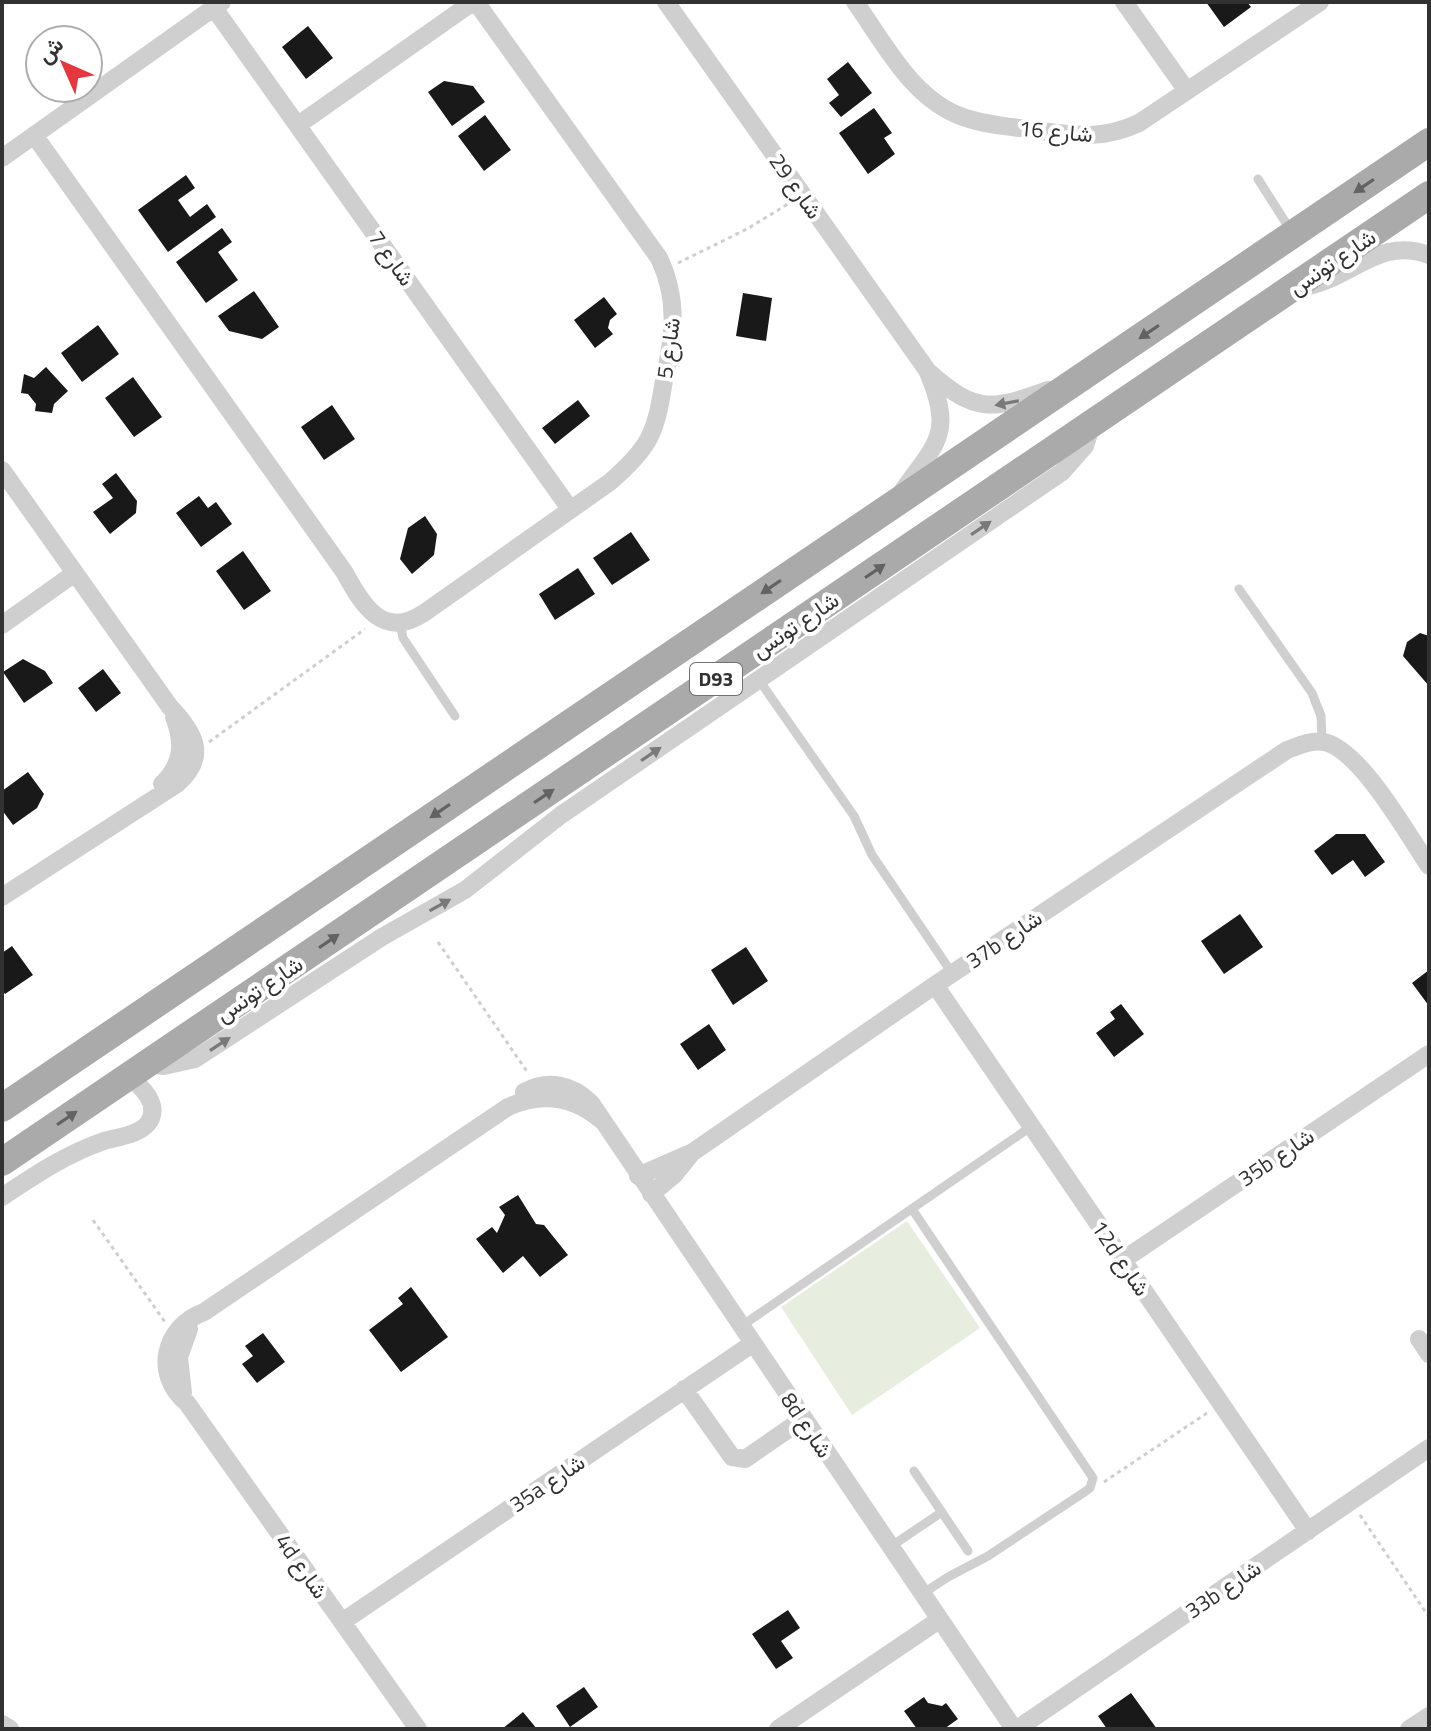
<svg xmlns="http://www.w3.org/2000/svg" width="1431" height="1731" font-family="'Titillium Web',Vazirmatn,sans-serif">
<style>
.green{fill:#e7eee0}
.building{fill:#191919}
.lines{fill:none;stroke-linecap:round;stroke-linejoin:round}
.path{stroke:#cfcfcf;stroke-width:3;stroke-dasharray:4 4;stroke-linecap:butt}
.lane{stroke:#cfcfcf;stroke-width:9}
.street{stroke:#cfcfcf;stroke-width:18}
.primary{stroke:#aaa;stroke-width:28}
.oneway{fill:#626262}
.oneway2{fill:#797979}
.labels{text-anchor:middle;stroke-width:8;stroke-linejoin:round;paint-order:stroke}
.shield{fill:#fff;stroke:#707070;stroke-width:2}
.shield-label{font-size:20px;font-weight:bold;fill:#323232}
.street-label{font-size:22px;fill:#323232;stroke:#fff}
</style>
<rect width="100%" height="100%" fill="#fff"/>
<!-- green -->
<path class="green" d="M 907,1221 L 980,1328 L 852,1415 L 781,1307 Z"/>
<!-- building -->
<path class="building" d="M 1206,2 L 1247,2 L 1251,7 L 1224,27 Z
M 308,26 L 333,58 L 306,79 L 282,47 Z
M 848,62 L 872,93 L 841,117 L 829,103 L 839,95 L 827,79 Z
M 444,81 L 473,86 L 485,102 L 452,126 L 428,92 Z
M 874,108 L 892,133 L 884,138 L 895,154 L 868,174 L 839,133 Z
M 485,115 L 511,150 L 484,171 L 458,136 Z
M 186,175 L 195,188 L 178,200 L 190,217 L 207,204 L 216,217 L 168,252 L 138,210 Z
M 222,228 L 232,242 L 218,252 L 238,280 L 206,303 L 176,262 Z
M 254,291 L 279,327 L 262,339 L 229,331 L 218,316 Z
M 743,293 L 772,298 L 766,341 L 736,336 Z
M 604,297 L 617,314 L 610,320 L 608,328 L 613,334 L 595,348 L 574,320 Z
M 98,325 L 119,354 L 82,382 L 61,353 Z
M 46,367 L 68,391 L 54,404 L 52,413 L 35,411 L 36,404 L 28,394 L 21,393 L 24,374 L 34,378 Z
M 133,377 L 162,417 L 134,437 L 105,398 Z
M 578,400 L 590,416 L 555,444 L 542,428 Z
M 332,405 L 355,439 L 324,460 L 301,427 Z
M 116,473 L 137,501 L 136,513 L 110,534 L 93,512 L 113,498 L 102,484 Z
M 199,496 L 208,508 L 216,502 L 232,524 L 201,547 L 176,513 Z
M 425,516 L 437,534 L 434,555 L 412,574 L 400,559 L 408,528 Z
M 631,532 L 650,560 L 612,585 L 593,558 Z
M 243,551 L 271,591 L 244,610 L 216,571 Z
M 578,568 L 595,594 L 555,620 L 539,594 Z
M 1420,633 L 1429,636 L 1429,686 L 1403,656 L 1407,642 Z
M 23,659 L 45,671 L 53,683 L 24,703 L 3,672 Z
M 103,669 L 121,693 L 96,712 L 78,688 Z
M 28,772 L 44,794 L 37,808 L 13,825 L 2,810 L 2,791 Z
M 1336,834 L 1365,834 L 1385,862 L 1365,877 L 1353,860 L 1332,875 L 1314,851 Z
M 1240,914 L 1263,947 L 1224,974 L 1201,941 Z
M 12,946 L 33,975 L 5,994 L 2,990 L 2,953 Z
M 746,947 L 768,981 L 733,1005 L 711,970 Z
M 1429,970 L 1429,1006 L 1412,983 Z
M 1121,1004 L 1144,1034 L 1114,1057 L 1096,1033 L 1115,1019 L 1110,1012 Z
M 709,1024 L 726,1050 L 698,1070 L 680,1044 Z
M 518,1195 L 536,1224 L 544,1225 L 568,1255 L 540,1277 L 523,1256 L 503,1273 L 476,1239 L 492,1227 L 497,1233 L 505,1215 L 499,1207 Z
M 411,1287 L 448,1337 L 401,1372 L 369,1330 L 403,1304 L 398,1298 Z
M 263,1333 L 285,1362 L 257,1383 L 242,1364 L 253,1356 L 245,1346 Z
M 788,1610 L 800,1628 L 781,1641 L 793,1658 L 776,1669 L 752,1634 Z
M 584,1687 L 598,1707 L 570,1727 L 556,1706 Z
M 1131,1693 L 1157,1729 L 1107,1729 L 1098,1716 Z
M 924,1697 L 928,1703 L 942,1706 L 946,1703 L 958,1719 L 944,1729 L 917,1729 L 904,1711 Z
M 523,1712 L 537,1729 L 502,1729 Z"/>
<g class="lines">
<!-- path -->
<path class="path" d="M 678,263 L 747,229 L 788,204
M 209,742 L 365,629
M 438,942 L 528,1073
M 93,1220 L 165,1322
M 1104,1482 L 1207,1413
M 1360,1515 L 1429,1617"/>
<!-- lane -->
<path class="lane" d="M 1258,179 L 1291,231
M 1239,589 L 1312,693 L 1321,716 L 1322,742
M 400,622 L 403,638 L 455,716
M 759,680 L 854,816 L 872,855 L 952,973
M 912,1209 L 1093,1478 L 1090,1488 L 1086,1491 L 988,1556 L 948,1577 L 922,1594
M 740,1327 L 1032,1126
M 914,1471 L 968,1551
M 890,1547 L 942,1512"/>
<!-- street -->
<path class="street" d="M 666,2 L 927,370 C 954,434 938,441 901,493
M 855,2 C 885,44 912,99 963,117 C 988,126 1016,127 1042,131 C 1078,136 1105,139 1139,123 L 1320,2
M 1124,2 L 1187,91
M 214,8 L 570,509
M 298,125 L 473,2
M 34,135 L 345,573 C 362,605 383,640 424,613 L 610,482 C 624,470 638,457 648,440 C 657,423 660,405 663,386 C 673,340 680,302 659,258 L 476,2
M 2,158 L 222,2
M 1304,287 C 1351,279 1379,236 1429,255
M 930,373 C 976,414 993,410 1048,390
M 2,470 L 170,707 C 194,732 209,756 177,784 L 2,897
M 2,625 L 75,573
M 162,784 C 183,764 184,743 174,717
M 935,985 L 1308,1531
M 147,1064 L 164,1066 L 195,1059 L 382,937 L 465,890 L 561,815 L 1062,472 L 1085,446 L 1092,424
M 524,1092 C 548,1079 572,1084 591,1103 L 1014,1729
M 638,1176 L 693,1152 L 935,985 L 1287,750 C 1298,746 1311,740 1324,742 C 1360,749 1408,835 1429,866
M 651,1194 L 674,1175 L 691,1154
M 2,1197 C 35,1175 66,1154 104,1141 C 118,1137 140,1135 149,1122 C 160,1104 142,1086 128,1077
M 1123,1260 L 1429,1054
M 1419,1339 L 1429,1354
M 684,1389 L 732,1457 L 745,1459 L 803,1419
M 183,1393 L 179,1357 L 189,1329
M 342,1622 L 752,1344
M 2,1724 L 10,1729
M 418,1729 L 187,1403 C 153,1375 163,1327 204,1312 L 508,1107 C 542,1092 573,1096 601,1120
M 778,1729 L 939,1620
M 1017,1729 L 1429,1448
M 1409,1729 L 1429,1716"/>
<!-- primary -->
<path class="primary" d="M 2,1108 L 1429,142
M 2,1162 L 1429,195"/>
</g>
<!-- one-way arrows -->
<defs><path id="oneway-solid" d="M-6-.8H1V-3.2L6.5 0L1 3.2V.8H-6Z" transform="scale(2)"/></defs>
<g class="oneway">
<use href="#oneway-solid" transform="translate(1364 186) rotate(146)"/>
<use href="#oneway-solid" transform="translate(1149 332) rotate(146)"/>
<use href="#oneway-solid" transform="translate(875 571) rotate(-34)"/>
<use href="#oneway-solid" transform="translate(771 587) rotate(146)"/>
<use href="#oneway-solid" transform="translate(544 796) rotate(-34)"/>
<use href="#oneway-solid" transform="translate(440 811) rotate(146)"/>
<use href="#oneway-solid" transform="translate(329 941) rotate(-34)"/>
<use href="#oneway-solid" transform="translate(67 1118) rotate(-34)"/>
</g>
<g class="oneway2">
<use href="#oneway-solid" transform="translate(1007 403) rotate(169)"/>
<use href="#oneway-solid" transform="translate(981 528) rotate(-34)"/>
<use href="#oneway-solid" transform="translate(651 754) rotate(-34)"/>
<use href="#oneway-solid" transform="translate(440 905) rotate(-29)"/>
<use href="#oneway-solid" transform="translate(220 1044) rotate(-33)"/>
</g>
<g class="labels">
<!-- shield labels -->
<rect class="shield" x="690" y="663" width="52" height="32" rx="6"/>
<g class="shield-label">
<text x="716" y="686">D93</text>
</g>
<!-- street labels -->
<g class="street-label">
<text transform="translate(1056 131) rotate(5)" y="8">شارع 16</text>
<text transform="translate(796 186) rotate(55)" y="8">شارع 29</text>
<text transform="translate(392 258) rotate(55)" y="8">شارع 7</text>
<text transform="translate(1332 262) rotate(-34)" y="8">شارع تونس</text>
<text transform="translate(668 348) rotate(-82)" y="8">شارع 5</text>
<text transform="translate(795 625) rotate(-34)" y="8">شارع تونس</text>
<text transform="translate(1004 939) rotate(-34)" y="8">37b شارع</text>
<text transform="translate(259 989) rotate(-34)" y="8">شارع تونس</text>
<text transform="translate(1276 1157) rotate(-34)" y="8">35b شارع</text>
<text transform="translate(1121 1258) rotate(56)" y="8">12d شارع</text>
<text transform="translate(807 1425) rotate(56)" y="8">8d شارع</text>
<text transform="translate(547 1483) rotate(-34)" y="8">35a شارع</text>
<text transform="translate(302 1566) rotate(55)" y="8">4d شارع</text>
<text transform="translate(1223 1589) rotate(-34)" y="8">33b شارع</text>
</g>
</g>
<!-- border -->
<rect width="1431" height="1731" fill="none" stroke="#323232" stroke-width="8"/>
<!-- north arrow -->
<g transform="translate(64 64) rotate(315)"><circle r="38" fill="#ffffff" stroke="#adadad" stroke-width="2"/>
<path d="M0-6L14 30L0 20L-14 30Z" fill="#e6363e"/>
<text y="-12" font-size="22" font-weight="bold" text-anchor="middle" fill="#323232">ش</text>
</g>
</svg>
